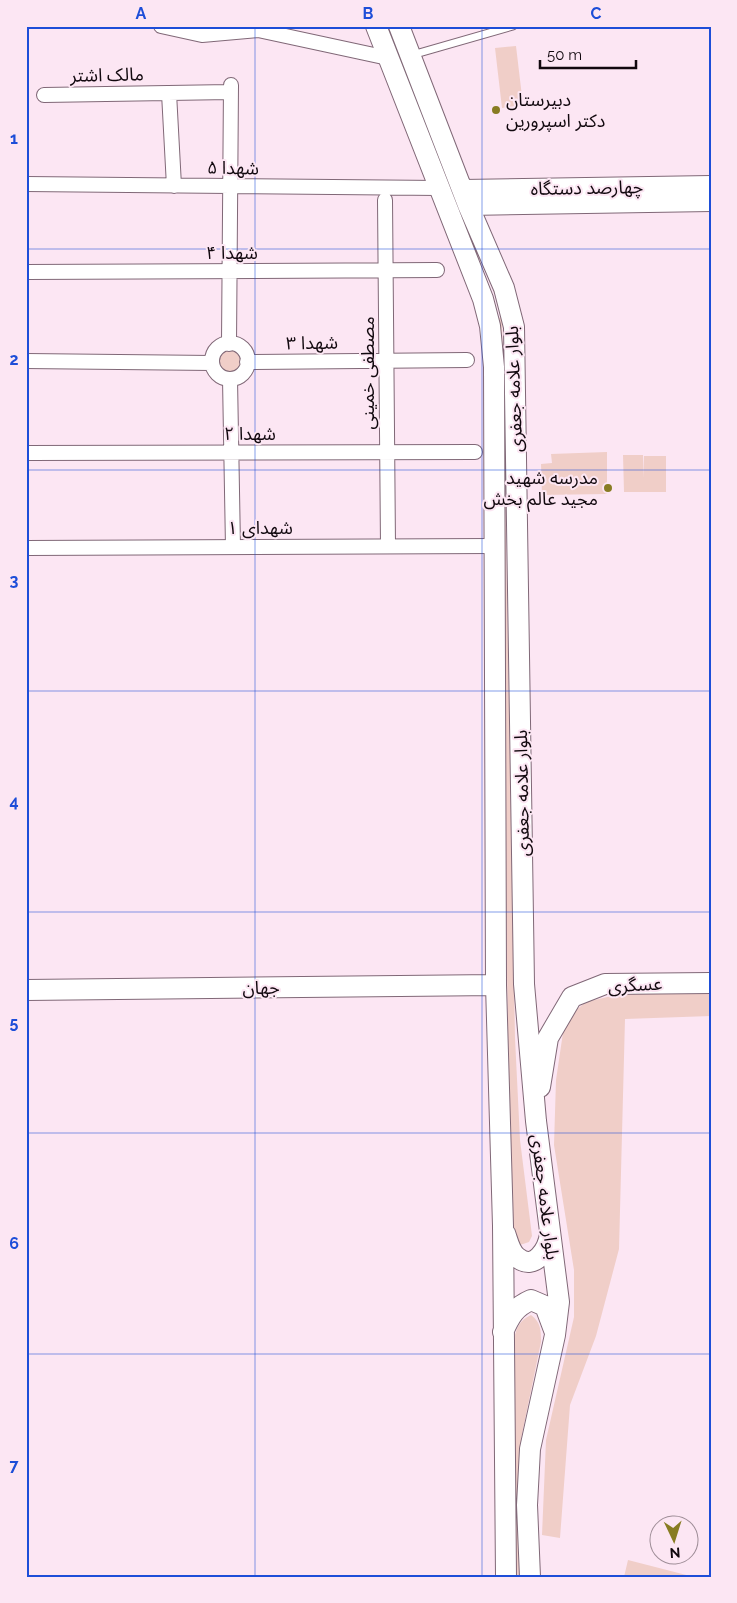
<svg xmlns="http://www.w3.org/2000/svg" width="737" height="1603" font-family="Raleway,'Noto Sans Arabic',sans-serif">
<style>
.green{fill:#f0cec8}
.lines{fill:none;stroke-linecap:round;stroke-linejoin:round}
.lane-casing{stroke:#806877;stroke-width:9}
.street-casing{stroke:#806877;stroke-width:16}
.secondary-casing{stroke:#806877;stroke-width:22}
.lane{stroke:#fff;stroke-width:7}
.street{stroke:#fff;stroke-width:14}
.secondary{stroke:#fff;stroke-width:20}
.grid{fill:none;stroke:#1d4ed8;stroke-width:1;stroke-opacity:0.55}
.poi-dot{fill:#887c22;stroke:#fce6f3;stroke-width:2}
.labels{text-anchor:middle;stroke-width:4;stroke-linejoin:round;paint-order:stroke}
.street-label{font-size:18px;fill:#11080e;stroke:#fce6f3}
.poi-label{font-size:18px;fill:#11080e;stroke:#fce6f3;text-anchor:start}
.neatline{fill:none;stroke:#1d4ed8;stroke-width:2}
.grid-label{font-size:16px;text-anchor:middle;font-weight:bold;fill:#1d4ed8}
</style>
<rect width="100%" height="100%" fill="#fce6f3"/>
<!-- green -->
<path class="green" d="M 516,46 L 523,105 L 502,108 L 495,48 Z
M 502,317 L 515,1038 L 520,1140 L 532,1236 L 529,1242 L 520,1245 L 516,1242 L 511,1213 L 496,319 Z
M213 362a16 16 0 1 1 32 0a16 16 0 1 1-32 0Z
M 607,452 L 607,494 L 542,495 L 541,464 L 552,463 L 551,454 Z
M 623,455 L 643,455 L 644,478 L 644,456 L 666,456 L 666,492 L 624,492 Z
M 711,993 L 711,1016 L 625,1019 L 619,1249 L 596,1336 L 570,1405 L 560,1538 L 542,1535 L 546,1440 L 574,1317 L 574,1270 L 554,1145 L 556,1080 L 565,1019 L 586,1002 L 620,994 Z
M 531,1315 C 541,1322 541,1331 541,1342 L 521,1439 L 520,1577 L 512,1577 L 512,1351 C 515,1336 515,1322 531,1315 Z
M 628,1560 L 694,1577 L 624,1577 Z"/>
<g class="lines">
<!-- lane casing -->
<g class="lane-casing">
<path id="lane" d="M 412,55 L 513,26"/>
</g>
<!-- street casing -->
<g class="street-casing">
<path id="street" d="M 161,26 L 202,35 L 258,30 L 388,58
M 169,93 L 174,186
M 44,95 L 230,92
M 26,184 L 439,188
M 385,200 L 388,546
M 26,272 L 437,270
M212 361a18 18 0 1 1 36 0a18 18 0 1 1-36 0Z
M 229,344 L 231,85
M 26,361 L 212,363
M 247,362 L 467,360
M 230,379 L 233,547
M 26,453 L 475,452
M 26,548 L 493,546"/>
</g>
<!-- secondary casing -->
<g class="secondary-casing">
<path id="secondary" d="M 376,26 L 483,299 L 490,326 L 494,367 L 496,985 L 503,1226 L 506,1577
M 399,26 L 468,205 L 504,288 L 514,327 L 524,984 L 536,1121 L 559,1302 L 555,1335 L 530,1449 L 527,1505 L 530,1577
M 463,190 L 711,186
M 468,205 L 711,201
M 26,990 L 496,985
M 540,1087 L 548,1038 L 572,997 L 605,984 L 711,983
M 505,1233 C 508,1241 510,1253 518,1258 C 535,1271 548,1249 550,1234
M 503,1332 C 510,1316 515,1307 531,1300 L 545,1306 L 554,1330"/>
</g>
<!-- lane -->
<use href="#lane" class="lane"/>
<!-- street -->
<use href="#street" class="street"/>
<!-- secondary -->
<use href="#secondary" class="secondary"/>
</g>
<!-- grid -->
<path class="grid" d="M 255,26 L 255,1577M 482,26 L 482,1577M 26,249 L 711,249M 26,470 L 711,470M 26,691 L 711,691M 26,912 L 711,912M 26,1133 L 711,1133M 26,1354 L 711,1354"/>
<!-- markers -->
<g class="poi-dot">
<circle cx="496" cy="110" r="5"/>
<circle cx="608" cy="488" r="5"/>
</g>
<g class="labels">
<!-- street labels -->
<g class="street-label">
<text transform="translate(107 75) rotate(-1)" y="6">مالک اشتر</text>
<text transform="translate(233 168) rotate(1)" y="6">شهدا ۵</text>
<text transform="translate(587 188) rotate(-1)" y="6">چهارصد دستگاه</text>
<text x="232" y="259">شهدا ۴</text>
<text transform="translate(312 343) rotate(-1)" y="6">شهدا ۳</text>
<text transform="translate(368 373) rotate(-90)" y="6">مصطفی خمینی</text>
<text transform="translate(514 389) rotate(-92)" y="6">بلوار علامه جعفری</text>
<text x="250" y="440">شهدا ۲</text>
<text x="260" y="534">شهدای ۱</text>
<text transform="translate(522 793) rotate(-91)" y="6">بلوار علامه جعفری</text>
<text transform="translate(635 985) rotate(-3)" y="6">عسگری</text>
<text transform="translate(261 988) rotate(-1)" y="6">جهان</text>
<text transform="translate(545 1197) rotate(83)" y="6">بلوار علامه جعفری</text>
</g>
<!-- poi labels -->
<g class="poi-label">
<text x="506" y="106">دبیرستان<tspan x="506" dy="21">دکتر اسپرورین</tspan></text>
<text x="598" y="484" text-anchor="end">مدرسه شهید<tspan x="598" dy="21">مجید عالم بخش</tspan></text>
</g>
</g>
<!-- border -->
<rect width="737" height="1603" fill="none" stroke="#fce6f3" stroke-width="55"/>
<!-- north arrow -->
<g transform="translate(674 1540) rotate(176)"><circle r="24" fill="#fce6f3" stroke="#9e8d97"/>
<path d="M0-4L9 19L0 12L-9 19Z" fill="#887c22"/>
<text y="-8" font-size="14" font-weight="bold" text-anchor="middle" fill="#11080e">N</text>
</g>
<!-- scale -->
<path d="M540 60v8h96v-8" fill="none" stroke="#11080e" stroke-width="2.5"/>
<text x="547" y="60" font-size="15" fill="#11080e" stroke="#fce6f3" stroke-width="4" paint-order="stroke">50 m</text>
<rect x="28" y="28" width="682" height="1548" class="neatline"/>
<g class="grid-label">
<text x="141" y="19">A</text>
<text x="368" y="19">B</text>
<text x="596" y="19">C</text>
<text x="14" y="144">1</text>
<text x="14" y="365">2</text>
<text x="14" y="586">3</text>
<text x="14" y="807">4</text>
<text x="14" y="1028">5</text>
<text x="14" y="1249">6</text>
<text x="14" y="1471">7</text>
</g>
</svg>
